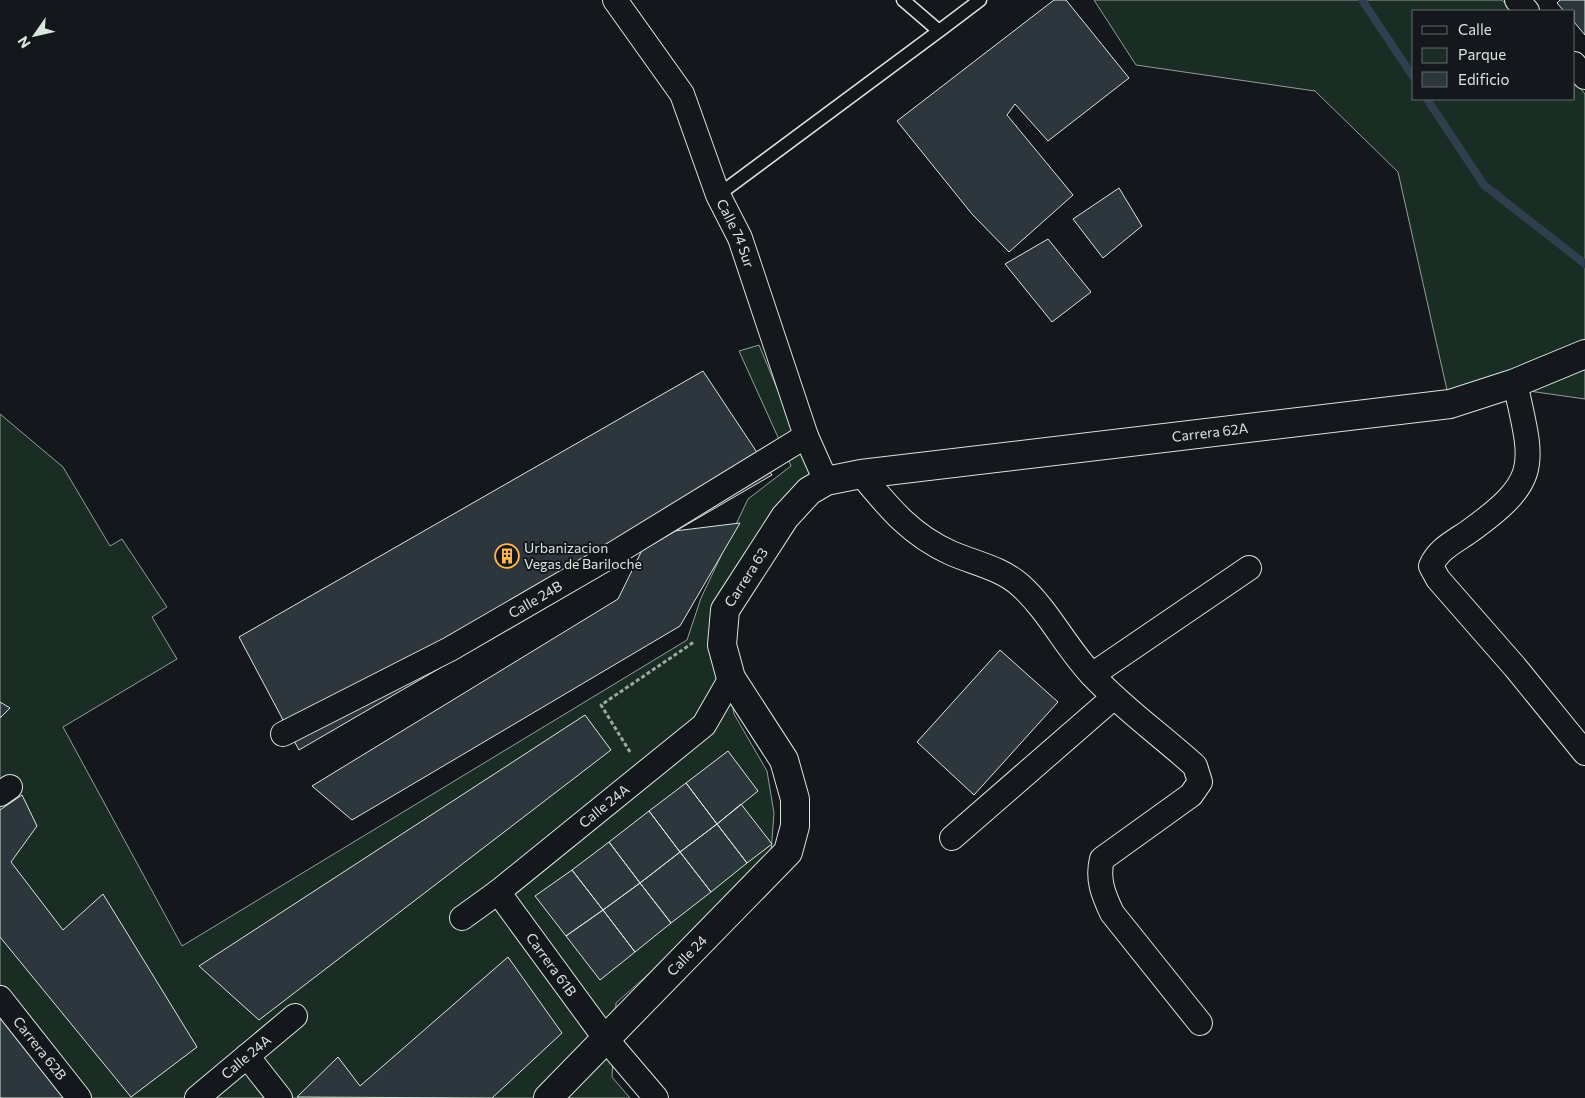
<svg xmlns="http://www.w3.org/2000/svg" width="1585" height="1098" font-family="Commissioner,sans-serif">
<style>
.green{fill:#1a2d24;stroke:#939e99}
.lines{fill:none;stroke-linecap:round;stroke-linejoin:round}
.stream{stroke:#2f3f4d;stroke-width:8}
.building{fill:#2c363c;stroke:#d8e6dc}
.lane-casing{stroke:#d8e6dc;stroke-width:15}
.street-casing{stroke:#d8e6dc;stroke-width:26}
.secondary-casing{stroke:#d8e6dc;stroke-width:30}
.path{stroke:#9da8a2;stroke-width:3;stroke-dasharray:4 2.5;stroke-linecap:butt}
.lane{stroke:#14181c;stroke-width:12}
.street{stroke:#14181c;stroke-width:24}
.secondary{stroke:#14181c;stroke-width:28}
.labels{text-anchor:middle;stroke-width:4;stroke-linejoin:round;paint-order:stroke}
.street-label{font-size:14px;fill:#d8e6dc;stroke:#14181c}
.poi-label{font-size:14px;fill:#d8e6dc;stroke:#14181c;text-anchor:start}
</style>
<rect width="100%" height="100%" fill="#14181c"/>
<!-- green -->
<path class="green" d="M 1094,0 L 1502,0 L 1512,11 L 1414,11 L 1414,99 L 1574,99 L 1574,81 L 1585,94 L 1585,399 L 1522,390 L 1449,399 L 1398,172 L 1315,91 L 1136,65 Z
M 759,345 L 815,480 L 717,615 L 734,714 L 767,771 L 774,813 L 770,866 L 616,1003 L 612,1077 L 630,1098 L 0,1098 L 0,414 L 63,467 L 110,546 L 122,539 L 167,607 L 152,617 L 177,659 L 63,727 L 182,946 L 687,640 L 701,598 L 748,499 L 791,466 L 739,351 Z"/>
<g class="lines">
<!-- stream -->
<path class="stream" d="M 1362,0 L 1414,78
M 1427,99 L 1484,185 L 1585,264"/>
</g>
<!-- building -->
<path class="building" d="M 1054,0 L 1066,0 L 1129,78 L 1048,141 L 1015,104 L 1007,115 L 1073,195 L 1009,252 L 972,214 L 897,121 Z
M 1560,0 L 1585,0 L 1585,35 L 1574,22 L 1574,11 L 1564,11 L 1557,3 Z
M 1119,188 L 1142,226 L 1103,258 L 1073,219 Z
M 1048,239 L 1091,292 L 1052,322 L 1005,264 Z
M 703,371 L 772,475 L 299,750 L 239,637 Z
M 740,523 L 680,626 L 352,820 L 312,786 L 618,599 L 650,534 Z
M 1000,650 L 1058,702 L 974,795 L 917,742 Z
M 0,702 L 10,708 L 0,718 Z
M 585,715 L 611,750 L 259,1020 L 199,966 Z
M 728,751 L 758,791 L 717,824 L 686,783 Z
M 686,783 L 717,824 L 680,852 L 649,811 Z
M 22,795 L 37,826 L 11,862 L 63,930 L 103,894 L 197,1047 L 131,1097 L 0,937 L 0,810 Z
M 741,804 L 772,844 L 747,863 L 717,824 Z
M 649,811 L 680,852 L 640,883 L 609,842 Z
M 717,824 L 747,863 L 711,892 L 680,852 Z
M 609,842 L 640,883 L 603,910 L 572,870 Z
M 680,852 L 711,892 L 671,923 L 640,883 Z
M 572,870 L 603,910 L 566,936 L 535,896 Z
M 640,883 L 671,923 L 635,952 L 603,910 Z
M 603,910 L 635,952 L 600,980 L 566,936 Z
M 508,957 L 562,1033 L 492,1098 L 297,1097 L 338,1057 L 360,1086 Z
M 0,1007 L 73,1098 L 0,1098 Z"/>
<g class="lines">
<!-- lane casing -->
<g class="lane-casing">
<path id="lane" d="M 903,0 L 939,31 L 980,0
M 718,195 L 939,31"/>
</g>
<!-- street casing -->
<g class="street-casing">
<g id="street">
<path id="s1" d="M 615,0 L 682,94 L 718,195 L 740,238 L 806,436 L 826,481"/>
<path d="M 1517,0 L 1527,11"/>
<path d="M 1574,64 L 1585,77"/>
<path d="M 1515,383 C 1534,467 1541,480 1467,533 C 1452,543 1438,550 1431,566 L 1438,579 L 1515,667 L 1585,753"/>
<path d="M 861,474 C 889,508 911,535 951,553 C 974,563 1001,568 1020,585 C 1049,611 1066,648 1093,676 C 1124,709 1162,736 1195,766 L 1200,782 L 1191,795 L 1102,859 C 1097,879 1103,894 1112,913 L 1200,1023"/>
<path d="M 1092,675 L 1249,568"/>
<path id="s2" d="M 283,734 L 450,649 L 607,558 L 806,436"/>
<path d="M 0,794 L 10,787"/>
<path d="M 952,838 L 1114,697"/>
<path id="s3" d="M 498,892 L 605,1038 L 656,1098"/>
<path id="s4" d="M 462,918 L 498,892 L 704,725 L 731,678"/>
<path id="s5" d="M 0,998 L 79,1098"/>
<path d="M 247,1056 L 280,1098"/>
<path id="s6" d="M 197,1098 L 295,1016"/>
</g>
</g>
<!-- secondary casing -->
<g class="secondary-casing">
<g id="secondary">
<path id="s7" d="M 548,1098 L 788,852 L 795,826 L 795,799 L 784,760 L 731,678 L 722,645 L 725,610 L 785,517 L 809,491 L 826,481 L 861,474 L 1450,404 L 1515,383 L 1585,354"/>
</g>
</g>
<!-- path -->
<path class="path" d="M 630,752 L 601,705 L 694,642"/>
<!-- lane -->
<use href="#lane" class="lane"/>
<!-- street -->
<use href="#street" class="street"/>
<!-- secondary -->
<use href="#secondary" class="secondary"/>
</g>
<!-- icons -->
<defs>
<g id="building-ring" transform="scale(1.25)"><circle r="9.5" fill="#14181c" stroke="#ffb74d" stroke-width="1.5"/><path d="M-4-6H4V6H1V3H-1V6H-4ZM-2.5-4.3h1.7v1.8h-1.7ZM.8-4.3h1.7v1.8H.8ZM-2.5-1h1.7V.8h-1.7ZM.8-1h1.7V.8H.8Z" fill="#ffb74d"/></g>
</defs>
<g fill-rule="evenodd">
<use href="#building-ring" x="507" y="556"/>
</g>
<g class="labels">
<!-- street labels -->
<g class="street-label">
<text dy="5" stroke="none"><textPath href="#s1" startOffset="265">Calle 74 Sur</textPath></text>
<text dy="5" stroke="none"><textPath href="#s7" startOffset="1158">Carrera 62A</textPath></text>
<text dy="5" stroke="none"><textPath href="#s7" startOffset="644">Carrera 63</textPath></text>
<text dy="5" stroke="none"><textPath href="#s2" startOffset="286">Calle 24B</textPath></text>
<text dy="5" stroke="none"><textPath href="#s4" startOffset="181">Calle 24A</textPath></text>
<text dy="5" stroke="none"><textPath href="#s7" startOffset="199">Calle 24</textPath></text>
<text dy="5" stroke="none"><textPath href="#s3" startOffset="90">Carrera 61B</textPath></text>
<text dy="5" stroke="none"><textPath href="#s5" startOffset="64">Carrera 62B</textPath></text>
<text dy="5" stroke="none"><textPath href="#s6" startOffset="64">Calle 24A</textPath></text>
</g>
<!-- poi labels -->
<g class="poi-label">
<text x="524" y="553">Urbanizacion<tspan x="524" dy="16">Vegas de Bariloche</tspan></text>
</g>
</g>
<!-- legend -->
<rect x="1412" y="10" width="162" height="90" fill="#14181c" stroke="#626a69"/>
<rect x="1422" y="26" width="25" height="8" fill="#14181c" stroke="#626a69"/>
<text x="1458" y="35" font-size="15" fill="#d8e6dc">Calle</text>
<rect x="1422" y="48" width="25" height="15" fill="#1a2d24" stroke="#626a69"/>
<text x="1458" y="60" font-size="15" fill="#d8e6dc">Parque</text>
<rect x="1422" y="72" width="25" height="15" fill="#2c363c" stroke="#626a69"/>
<text x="1458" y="85" font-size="15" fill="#d8e6dc">Edificio</text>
<!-- north arrow -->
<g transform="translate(35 35) rotate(236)" stroke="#14181c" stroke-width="4" paint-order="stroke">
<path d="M0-4L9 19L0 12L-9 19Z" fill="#d8e6dc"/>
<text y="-8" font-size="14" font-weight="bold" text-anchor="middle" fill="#d8e6dc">N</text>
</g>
</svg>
